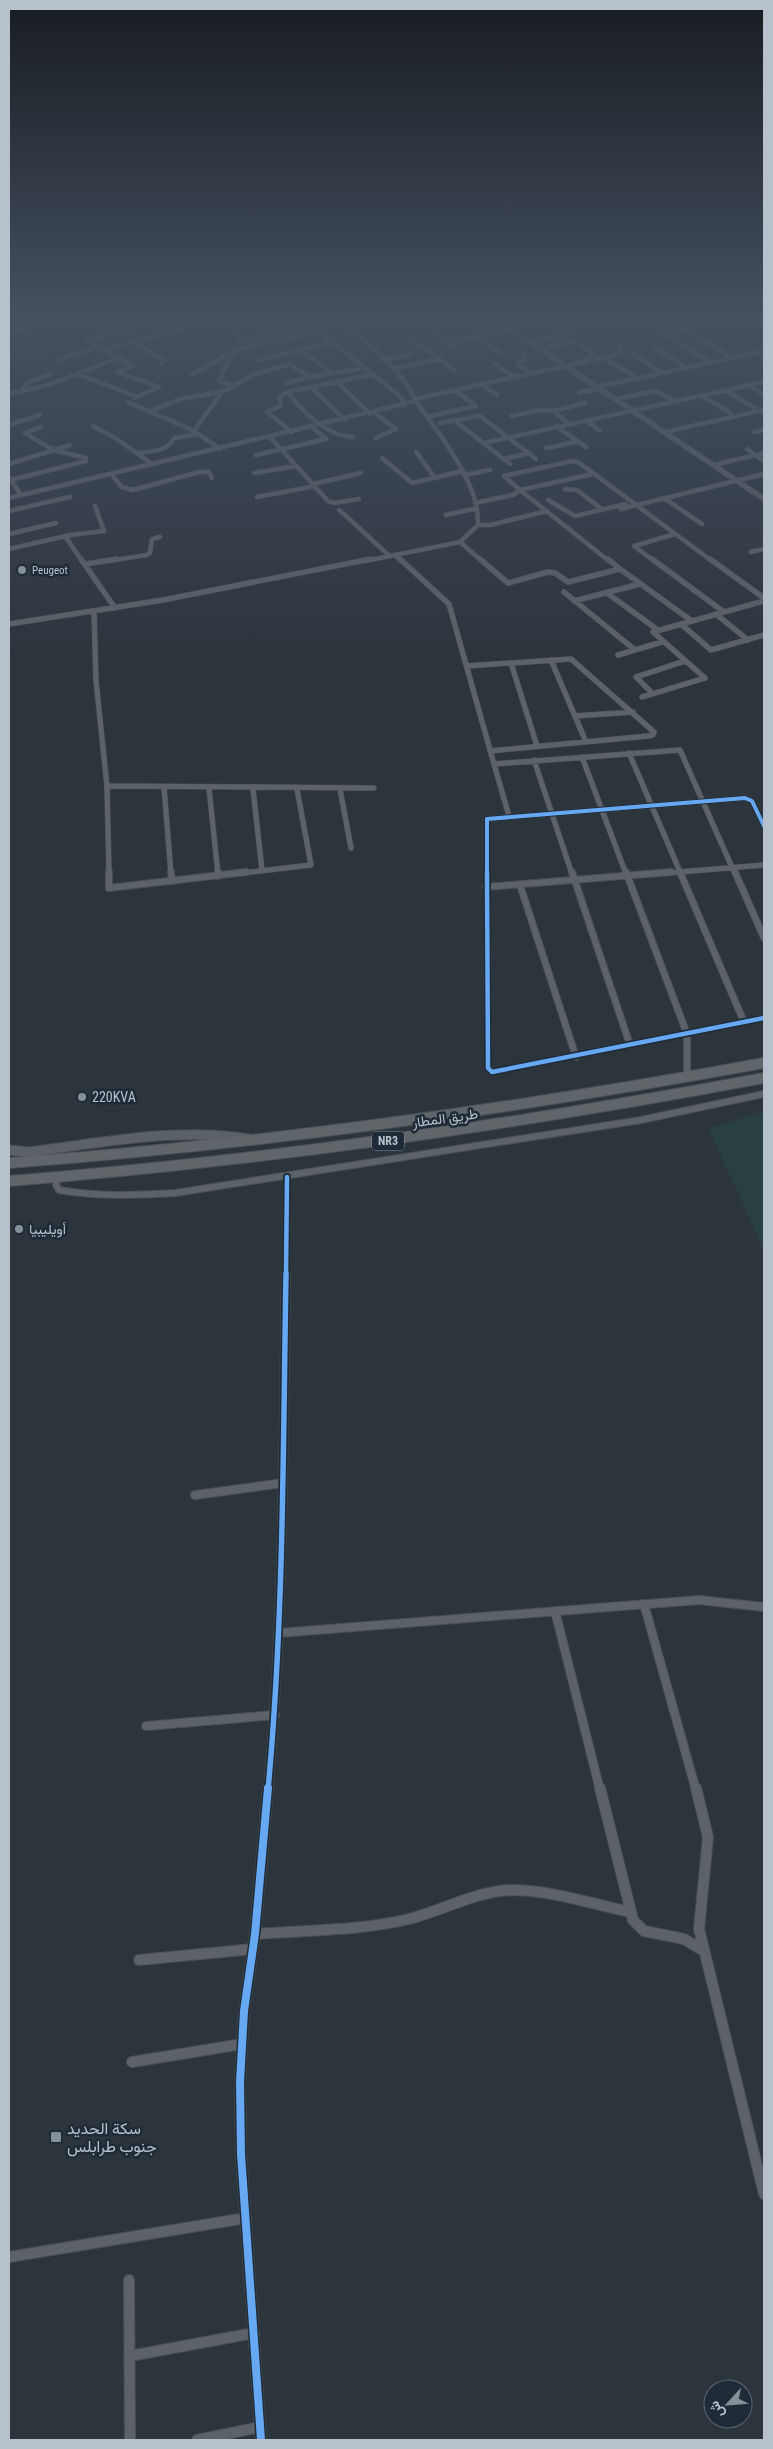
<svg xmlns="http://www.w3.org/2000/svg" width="773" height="2449" font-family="'Roboto Condensed',Vazirmatn,sans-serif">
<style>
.green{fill:#294041}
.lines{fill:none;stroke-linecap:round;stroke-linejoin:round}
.minor-far4-casing{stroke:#4a5056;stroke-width:5}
.minor-far3-casing{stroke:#4a5056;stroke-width:6}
.minor-far2-casing{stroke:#4a5056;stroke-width:8}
.minor-far1-casing{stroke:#4a5056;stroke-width:10}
.minor-casing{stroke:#4a5056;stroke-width:12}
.tertiary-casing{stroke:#4a5056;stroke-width:6}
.secondary-casing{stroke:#4a5056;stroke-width:11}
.trunk-casing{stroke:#495057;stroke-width:12}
.minor-far4{stroke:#5d6269;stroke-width:4}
.minor-far3{stroke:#5d6269;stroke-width:5}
.minor-far2{stroke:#5d6269;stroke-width:6}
.minor-far1{stroke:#5d6269;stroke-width:8}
.minor{stroke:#5d6269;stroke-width:10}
.tertiary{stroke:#5d6269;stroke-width:5}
.secondary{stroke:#5c6167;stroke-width:9}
.trunk{stroke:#60656a;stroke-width:10}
.cycleway-far3-casing{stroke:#1f2b37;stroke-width:6}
.cycleway-far2-casing{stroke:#1f2b37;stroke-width:8}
.cycleway-far1-casing{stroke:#1f2b37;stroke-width:9}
.cycleway-casing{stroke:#1f2b37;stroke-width:11}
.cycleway-far3{stroke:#66a8f1;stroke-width:4}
.cycleway-far2{stroke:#66a8f1;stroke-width:4.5}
.cycleway-far1{stroke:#66a8f1;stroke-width:5.5}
.cycleway{stroke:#66a8f1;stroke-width:8}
.poi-dot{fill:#869099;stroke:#1f2b37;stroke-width:2}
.labels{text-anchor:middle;stroke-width:5;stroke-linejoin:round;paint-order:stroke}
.far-poi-label{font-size:11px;fill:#b7c1cb;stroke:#1f2b37;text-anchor:start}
.shield{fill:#1f2b37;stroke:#89949f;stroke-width:1}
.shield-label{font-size:12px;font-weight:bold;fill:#b7c1cb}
.poi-label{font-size:14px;fill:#b7c1cb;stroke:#1f2b37;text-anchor:start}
.street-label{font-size:14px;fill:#b7c1cb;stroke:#1f2b37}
.near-poi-label{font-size:16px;fill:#b7c1cb;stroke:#1f2b37;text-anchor:start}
</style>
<rect width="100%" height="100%" fill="#2c343c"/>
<!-- green -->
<path class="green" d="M 764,1112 L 764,1250 L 708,1128 Z"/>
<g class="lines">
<!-- minor-far4 casing -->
<g class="minor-far4-casing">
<path id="minor-far4" d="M 180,316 L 194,326
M 240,316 L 259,330
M 275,316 L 233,327 L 241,341 L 314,326
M 301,316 L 402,398 L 404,405
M 573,316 L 593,328
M 755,316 L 764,321
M 9,319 L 21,316
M 370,321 L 389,320 L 402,324 L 452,316
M 673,322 L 732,358
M 625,323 L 660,316
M 473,325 L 487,334
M 650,325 L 710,362
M 9,331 L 25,329 L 49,320 L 42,316
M 440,331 L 433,333 L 456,348
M 664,334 L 685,329
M 476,336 L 500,353
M 135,342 L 165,361 L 161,364
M 334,342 L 301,350 L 331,373 L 365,368
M 530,342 L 570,333 L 543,316
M 442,343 L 511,329
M 98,346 L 87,340 L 180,316
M 539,348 L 576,342 L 593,353 L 585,360 L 585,363
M 656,348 L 687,368
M 631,352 L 662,373
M 524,355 L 525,359 L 517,364 L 532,374
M 604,358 L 637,378
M 440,359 L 454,370
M 57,360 L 100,347
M 258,360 L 301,350
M 383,360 L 412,354
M 495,364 L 515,378
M 393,369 L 440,359 L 412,340
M 117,372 L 132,366 L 105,350 L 227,316
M 117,372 L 159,387
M 78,374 L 138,397
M 192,375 L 231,352
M 337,382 L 287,392 C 304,412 326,436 353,437
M 286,383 L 309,377
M 482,385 L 497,395
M 748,385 L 764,395
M 233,386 L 219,381 L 231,354 L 236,350 L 320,331
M 311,387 L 345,420
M 597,387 L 764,351
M 23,390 L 25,384 L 50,374
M 725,390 L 756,409
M 287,392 L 280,397 L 280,406 L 267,412 L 292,432
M 579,393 L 600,388
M 9,394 L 48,385 L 119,358
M 702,396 L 732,414
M 134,398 L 159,387
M 415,399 L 610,356 L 621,352 L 620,345
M 616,399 L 655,391 L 676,401
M 128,402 L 194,431 L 220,449
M 553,411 L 569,424
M 149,412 L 180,399 L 222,392
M 375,413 L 396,429 L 376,438
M 370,414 L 337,382 L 373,374
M 512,416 L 540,410 L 553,411 L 585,403
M 427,417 L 476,406 L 457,392
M 454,420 L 510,464
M 586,420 L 600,431
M 440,423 L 480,416 L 536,459
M 9,425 L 40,415
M 93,426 L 117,439 L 152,464
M 556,426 L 586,447
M 194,431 L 222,392 L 255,374 L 290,364 L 309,377 L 331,373
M 665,432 L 764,410
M 753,432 L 764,430
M 270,437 L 328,501 L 334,503 L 359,499
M 484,443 L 764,382
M 546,448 L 576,442
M 747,449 L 764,461
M 416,452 L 435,478
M 137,453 C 150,451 168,452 174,438 L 198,434
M 256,455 L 326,439 L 312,427
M 382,458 L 412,483 L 463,471
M 504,459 L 530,453
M 9,464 L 70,445
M 714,465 L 764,453
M 254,473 L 296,466
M 111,474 L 122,487 L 133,490 L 199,472 L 209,472 L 212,478
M 593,474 L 520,490 L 609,561
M 464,475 L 490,470
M 9,477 L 21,495
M 11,480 L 86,461 L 86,458 L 53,450 L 25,433 L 41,427
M 313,484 L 361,473
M 565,489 L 577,490 L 603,510
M 257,497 L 315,486
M 9,498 L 416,401 C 399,365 364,340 333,316
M 664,498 L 702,524
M 548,500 L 575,516 L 626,504
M 475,503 L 513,495 L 520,490 L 504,476 L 572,461 L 578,462 L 712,561
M 621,509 L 764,474
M 339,510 C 357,525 372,541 390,556
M 9,511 L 70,497
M 446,515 L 477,508
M 478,525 L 490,525 L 547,511
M 9,534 L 56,523
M 65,536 L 82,561
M 460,542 L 482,561
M 9,549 L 70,535 L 104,531 L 95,506
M 751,552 L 764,549
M 395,555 L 401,561
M 109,561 L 147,555 L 150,553 L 152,539 L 160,537
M 365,561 L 460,542 L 478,525 C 480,482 439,435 416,401
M 654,561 L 634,546 L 675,534"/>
</g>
<!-- minor-far3 casing -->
<g class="minor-far3-casing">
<path id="minor-far3" d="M 81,559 L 115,608
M 400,559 L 449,604 L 494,764
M 480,559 L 508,583 L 548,572 L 555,573 L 568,582 L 620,569 L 692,621
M 608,559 L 620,569
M 652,559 L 724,612
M 710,559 L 764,598
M 86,564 L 117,559
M 564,592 L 635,650
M 607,593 L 658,630
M 574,601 L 640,584
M 94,611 L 96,681 L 107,786 L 109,874
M 717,615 L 748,640
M 9,624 L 163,600 L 371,559
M 681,624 L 711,650 L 764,635
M 618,655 L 662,642
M 551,660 L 586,742
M 511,663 L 537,746
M 467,666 L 571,659 L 654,732 L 653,735 L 648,736 L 490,751
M 705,678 L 653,632 L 764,601
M 653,694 L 636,677 L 685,661
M 642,697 L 705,678
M 575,716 L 633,712
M 629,753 L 681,874
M 582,757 L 626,874
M 534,760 L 572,874
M 107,786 L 374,788
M 164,787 L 171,874
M 209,788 L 218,874
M 253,789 L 262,870
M 340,789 L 351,848
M 509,816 L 494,764 L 680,750 L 735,874
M 235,874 L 311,865 L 297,789
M 487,874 L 487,819 L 745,798 L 752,801 L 764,826
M 655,874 L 764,865"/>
</g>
<!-- minor-far2 casing -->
<g class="minor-far2-casing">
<path id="minor-far2" d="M 109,872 L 109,888 L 246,872
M 171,872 L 172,881
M 218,872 L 218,876
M 487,872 L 488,1068 L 492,1072 L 764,1018
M 572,872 L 630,1045
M 626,872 L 687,1034 L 687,1077
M 680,872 L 744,1022
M 735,872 L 764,938
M 520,885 L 576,1057
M 486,887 L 671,872
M 58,1177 L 56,1185 L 59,1190 C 97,1197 137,1195 175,1193 L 641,1120 L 764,1094
M 286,1275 L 287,1177"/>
</g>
<!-- minor-far1 casing -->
<g class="minor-far1-casing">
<path id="minor-far1" d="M 195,1495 L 283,1483
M 644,1604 L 696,1790
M 555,1611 L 600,1790
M 278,1633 L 699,1600 L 764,1607
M 146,1726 L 275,1715
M 268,1790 C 284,1618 283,1446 286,1274"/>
</g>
<!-- minor casing -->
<g class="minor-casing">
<path id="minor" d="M 600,1788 L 633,1920 L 644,1931 L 684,1939 L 704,1951
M 696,1788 L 708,1837 L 699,1929 L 764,2194
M 255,1934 C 306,1930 359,1931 409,1919 C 445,1910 477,1890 515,1890 C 554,1891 592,1904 630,1912
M 139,1960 L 253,1949
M 132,2062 L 242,2044
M 9,2257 L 246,2218
M 129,2280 L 130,2440
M 130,2356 L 254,2333
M 197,2440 L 260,2427
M 261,2440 L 241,2154 L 240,2082 L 244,2011 L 255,1934 L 268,1788"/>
</g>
<!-- tertiary casing -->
<g class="tertiary-casing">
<path id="tertiary" d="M 491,316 L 764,499"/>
</g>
<!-- secondary casing -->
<g class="secondary-casing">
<path id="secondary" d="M 9,1150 L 28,1152 C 103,1143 180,1126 255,1140"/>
</g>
<!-- trunk casing -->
<g class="trunk-casing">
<path id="trunk" d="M 9,1163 C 263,1144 514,1109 764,1063
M 9,1181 C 263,1161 514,1125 764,1078"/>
</g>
<!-- minor-far4 -->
<use href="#minor-far4" class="minor-far4"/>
<!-- minor-far3 -->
<use href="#minor-far3" class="minor-far3"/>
<!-- minor-far2 -->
<use href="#minor-far2" class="minor-far2"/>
<!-- minor-far1 -->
<use href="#minor-far1" class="minor-far1"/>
<!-- minor -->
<use href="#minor" class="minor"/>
<!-- tertiary -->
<use href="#tertiary" class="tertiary"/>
<!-- secondary -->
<use href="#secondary" class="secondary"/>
<!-- trunk -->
<use href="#trunk" class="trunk"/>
<!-- cycleway-far3 casing -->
<g class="cycleway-far3-casing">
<path id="cycleway-far3" d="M 487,874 L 487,819 L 745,798 L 752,801 L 764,826"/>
</g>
<!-- cycleway-far2 casing -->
<g class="cycleway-far2-casing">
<path id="cycleway-far2" d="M 487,872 L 488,1068 L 492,1072 L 764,1018
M 286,1275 L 287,1177"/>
</g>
<!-- cycleway-far1 casing -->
<g class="cycleway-far1-casing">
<path id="cycleway-far1" d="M 268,1790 C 284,1618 283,1446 286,1274"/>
</g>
<!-- cycleway casing -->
<g class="cycleway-casing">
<path id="cycleway" d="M 261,2440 L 241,2154 L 240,2082 L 244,2011 L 255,1934 L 268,1788"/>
</g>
<!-- cycleway-far3 -->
<use href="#cycleway-far3" class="cycleway-far3"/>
<!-- cycleway-far2 -->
<use href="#cycleway-far2" class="cycleway-far2"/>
<!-- cycleway-far1 -->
<use href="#cycleway-far1" class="cycleway-far1"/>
<!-- cycleway -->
<use href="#cycleway" class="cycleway"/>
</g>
<!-- sky -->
<linearGradient id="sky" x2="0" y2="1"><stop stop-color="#181d21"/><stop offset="0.48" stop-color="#455061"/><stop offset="1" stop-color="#455061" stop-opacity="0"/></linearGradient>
<rect width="773" height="659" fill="url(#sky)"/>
<!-- markers -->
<g class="poi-dot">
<circle cx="22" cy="570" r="5"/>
<circle cx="82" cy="1097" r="5"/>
<circle cx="19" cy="1229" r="5"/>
<rect x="50" y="2131" width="12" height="12" rx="2.5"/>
</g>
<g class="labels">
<!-- far-poi labels -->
<g class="far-poi-label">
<text x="32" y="574">Peugeot</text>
</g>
<!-- shield labels -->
<rect class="shield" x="372" y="1131.5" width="32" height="19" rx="4"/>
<g class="shield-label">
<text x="388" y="1145">NR3</text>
</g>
<!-- poi labels -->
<g class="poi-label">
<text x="92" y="1102">220KVA</text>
<text x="29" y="1234">أويليبيا</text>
</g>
<!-- street labels -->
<g class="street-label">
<text transform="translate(445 1118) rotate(-8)" y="5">طريق المطار</text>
</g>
<!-- near-poi labels -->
<g class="near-poi-label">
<text x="67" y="2134">سكة الحديد<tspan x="67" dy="18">جنوب طرابلس</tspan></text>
</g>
</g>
<!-- border -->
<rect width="773" height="2449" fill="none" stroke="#b7c1cb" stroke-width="20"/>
<!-- north arrow -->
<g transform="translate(728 2404) rotate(244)"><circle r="24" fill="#1f2b37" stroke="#5c6772"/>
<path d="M0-4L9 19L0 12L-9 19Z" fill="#869099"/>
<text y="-8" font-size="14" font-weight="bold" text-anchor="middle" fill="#b7c1cb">ش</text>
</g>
</svg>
